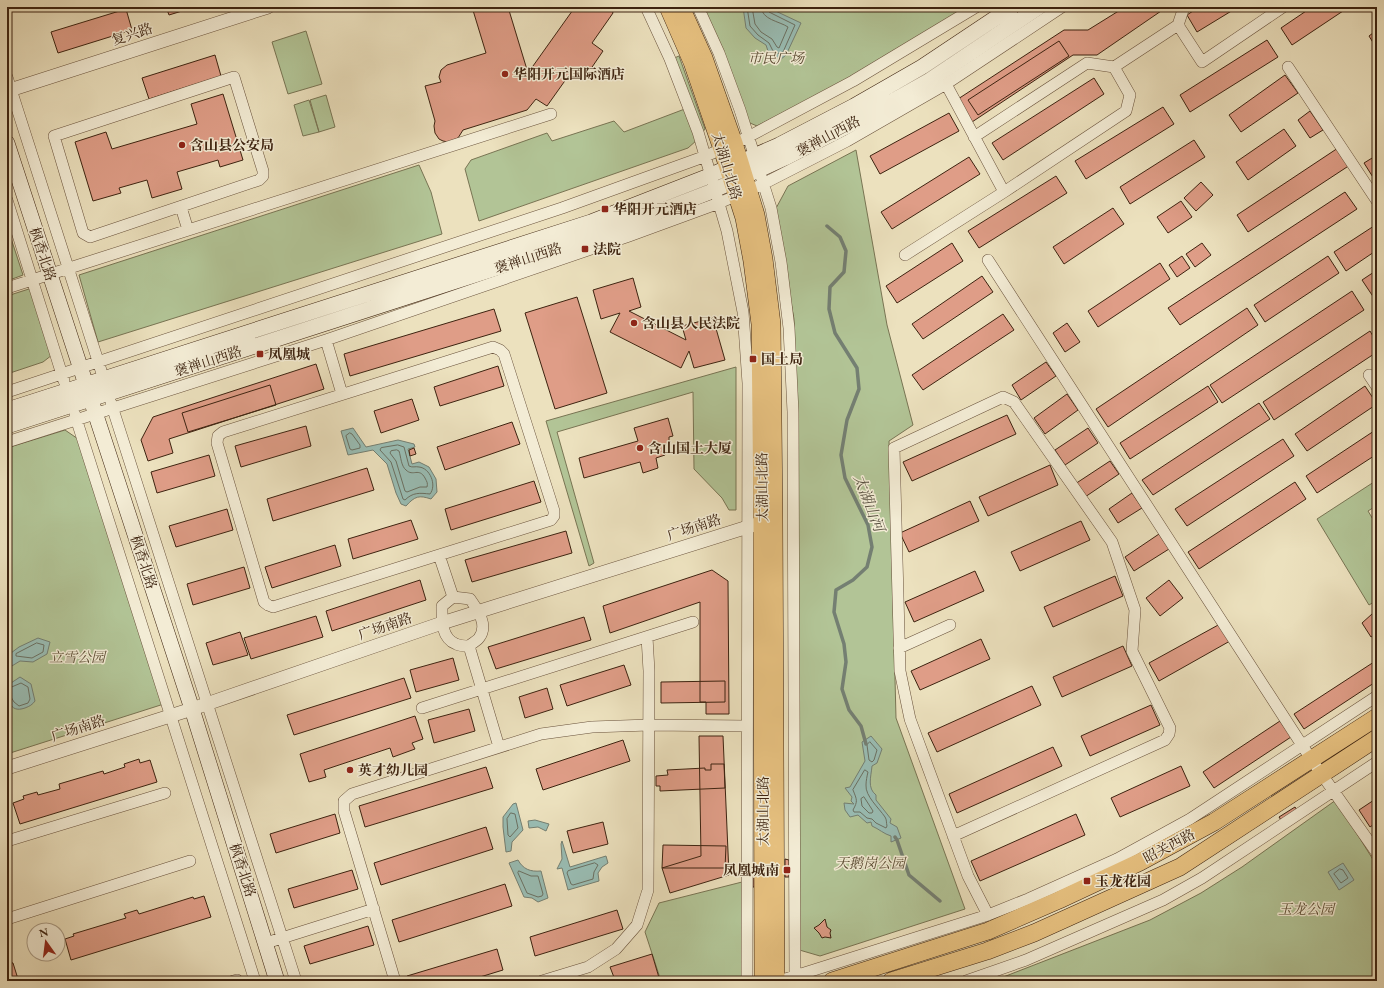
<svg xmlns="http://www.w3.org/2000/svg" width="1384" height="988" font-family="'EB Garamond','Noto Serif SC',serif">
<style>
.green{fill:#b2c496;stroke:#787453}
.water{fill:#99bdb4;stroke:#747f72}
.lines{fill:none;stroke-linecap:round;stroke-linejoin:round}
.shore{stroke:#6b7062;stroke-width:1}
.stream{stroke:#747f72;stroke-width:3.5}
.building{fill:#df9d87;stroke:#3d2310}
.minor-casing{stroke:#69523c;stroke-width:12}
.tertiary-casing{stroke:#69523c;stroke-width:14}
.secondary-casing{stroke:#3d2310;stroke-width:16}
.primary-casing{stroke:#3d2310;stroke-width:18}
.minor{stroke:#f3ecd5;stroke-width:11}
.tertiary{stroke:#f3ecd5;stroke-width:13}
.secondary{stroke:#f3ecd5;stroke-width:15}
.primary{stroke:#e6c07f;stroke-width:17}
.poi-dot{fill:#8f2418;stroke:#f3ecd5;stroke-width:1.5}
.labels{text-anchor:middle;stroke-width:3;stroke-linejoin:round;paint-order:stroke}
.street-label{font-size:14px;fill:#3d2310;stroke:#f3ecd5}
.park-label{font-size:14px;font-style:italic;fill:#5a4b32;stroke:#f3ecd5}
.poi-label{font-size:14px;font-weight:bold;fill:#3d2310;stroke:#f3ecd5;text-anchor:start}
.water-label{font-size:15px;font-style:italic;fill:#595141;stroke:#f3ecd5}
</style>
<rect width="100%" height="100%" fill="#ece1be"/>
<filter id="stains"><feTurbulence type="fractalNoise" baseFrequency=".005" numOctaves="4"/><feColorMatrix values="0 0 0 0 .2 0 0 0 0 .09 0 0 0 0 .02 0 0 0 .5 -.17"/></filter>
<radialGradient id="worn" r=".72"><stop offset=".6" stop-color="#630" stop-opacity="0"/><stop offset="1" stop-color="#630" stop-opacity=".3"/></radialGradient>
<!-- green -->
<path class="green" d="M 701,7 L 966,7 L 887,59 L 757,126 L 743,120 Z
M 306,31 L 322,84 L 288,94 L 272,42 Z
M 679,56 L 705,129 L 697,140 L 688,148 L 479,221 L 465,169 L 471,160 L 547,133 L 552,141 L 614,121 L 624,132 L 690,107 L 672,59 Z
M 326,95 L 335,127 L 319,132 L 310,100 Z
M 309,100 L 319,132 L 303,136 L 294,105 Z
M 856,150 L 887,325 L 913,425 L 889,441 L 896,718 L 965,909 L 820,956 L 796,949 L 794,319 L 774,212 L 788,186 Z
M 419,165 L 431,192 L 442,234 L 98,342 L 79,275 Z
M 7,226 L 23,275 L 7,281 L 7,270 L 9,270 L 7,263 Z
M 32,288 L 52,355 L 43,362 L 7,374 L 7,296 Z
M 736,367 L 736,510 L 729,510 L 722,498 L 694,469 L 693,392 L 557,432 L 594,563 L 589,566 L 546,421 Z
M 65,430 L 81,441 L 167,703 L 7,754 L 7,448 Z
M 1377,480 L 1377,507 L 1376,506 L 1368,511 L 1377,526 L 1377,600 L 1369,605 L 1317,519 Z
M 1336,800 L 1377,866 L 1377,981 L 993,981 L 1150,920 L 1201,893 L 1242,867 Z
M 742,882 L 742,981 L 661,981 L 645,932 L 659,903 Z"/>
<!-- water -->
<path class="water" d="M 743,7 L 757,7 L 758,8 L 767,7 L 801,23 L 786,55 L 780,60 L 769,54 L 766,45 L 755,38 L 746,28 Z
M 353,428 L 366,447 L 398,440 L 414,444 L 415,447 L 408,449 L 412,464 L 419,462 L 429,467 L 436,479 L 437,492 L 431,499 C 419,495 415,496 406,506 L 401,504 L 396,493 L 387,464 L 373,450 L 348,455 L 341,431 Z
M 38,638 L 50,642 L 47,654 L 33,662 L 20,661 L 7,669 L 7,656 L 19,647 Z
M 20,677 L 31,684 L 35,701 C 32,705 30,706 25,708 C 8,714 8,697 8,685 Z
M 871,736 L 882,749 L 877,763 L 872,766 C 871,777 867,788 876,795 L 876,800 L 891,819 L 890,823 L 897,827 L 901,838 L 891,842 L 891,836 C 884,834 879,829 872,826 L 871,822 L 867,823 L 858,815 L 850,817 L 845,810 L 844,803 L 854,804 L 851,801 L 852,797 L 845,788 L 850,787 L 865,761 L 862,742 Z
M 516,803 L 523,830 L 512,842 L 511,851 L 506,852 L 503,827 L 503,817 L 513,804 Z
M 535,820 L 549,824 L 546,831 L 538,827 L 529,828 L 528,821 Z
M 562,841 L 570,867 L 606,856 L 608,863 L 602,867 L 598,873 L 599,881 L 568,890 L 562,868 L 557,869 L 562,859 L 561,844 Z
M 518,860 C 523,869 530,872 541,871 L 548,898 L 538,902 L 532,898 L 524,897 L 509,863 Z
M 1343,863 L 1354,880 L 1339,890 L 1328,872 Z"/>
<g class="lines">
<!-- shore -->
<path class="shore" d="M 747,7 L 750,26 L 758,35 L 769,43 L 773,51 L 780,54 L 783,52 L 795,25 L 769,12 L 766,7
M 752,7 L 755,24 L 761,32 L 772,39 L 777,47 L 779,48 L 788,27 C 779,21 762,20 761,7
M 350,433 L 352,434 L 360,445 L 360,448 L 352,450 L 350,449 L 346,436 Z
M 398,445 L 404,447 L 409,466 C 413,468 415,466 419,467 C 430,468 437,485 430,494 C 420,493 413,492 405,500 L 403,499 L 391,462 L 380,450 L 381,448 Z
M 397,450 L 399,451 C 401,457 401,466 406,470 C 413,477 419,467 425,478 C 427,482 428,483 427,487 L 420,487 L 407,492 L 405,491 L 396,461 L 390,453 L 391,451 Z
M 37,643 L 44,645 L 43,652 L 32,658 L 16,656 L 16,654 Z
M 7,689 L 21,683 L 28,687 L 30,699 L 28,703 L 19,706 L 14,702 L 11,697 L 7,697
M 870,742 L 877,750 L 874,760 L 872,762 L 869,760 L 867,745 Z
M 865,770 L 868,772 C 867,776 866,781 866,785 C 865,796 879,808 885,817 C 887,820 886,822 887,826 L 886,828 L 876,823 L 872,819 L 867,818 L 860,812 L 854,812 L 853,810 C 858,801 857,800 853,790 Z
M 864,797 L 873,811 L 872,813 L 869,813 L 862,806 L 861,799 Z
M 511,813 L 515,814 L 518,828 L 510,837 L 508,835 L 507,819 Z
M 595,863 L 598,865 L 594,872 L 593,879 L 573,885 L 571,884 L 567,873 L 568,871 Z
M 1340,869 L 1343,870 L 1348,878 L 1341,883 L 1334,874 Z
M 519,871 L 531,876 L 538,876 L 543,894 L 542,896 L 538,897 L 527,893 L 518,873 Z"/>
<!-- stream -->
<path class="stream" d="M 827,226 L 840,237 L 846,251 L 844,272 L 830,287 L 829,309 L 835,333 L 857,368 L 859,389 L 847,420 L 841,455 L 845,478 L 868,525 L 872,547 L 867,567 L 853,580 L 836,590 L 834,612 L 844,644 L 846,662 L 842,689 L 849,710 L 861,726 L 866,744
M 895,837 L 897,840 L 909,875 L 940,901"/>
</g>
<!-- building -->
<path class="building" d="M 166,7 L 195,7 L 169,15 Z
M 472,7 L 508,7 L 528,73 L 575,7 L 611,7 L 613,13 L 592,43 L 603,51 L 586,76 L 574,68 L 547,106 L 536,99 L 527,110 L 463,130 L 458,138 L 448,142 L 443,141 L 439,139 L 435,133 L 434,126 L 435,121 L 425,86 L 441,82 L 439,77 L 441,70 L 447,65 L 486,53 Z
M 1125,7 L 1164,7 L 1164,9 L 1097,55 L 1073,55 L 972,122 L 958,99 L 1064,30 L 1088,30 Z
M 1199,7 L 1238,7 L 1197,32 L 1187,15 Z
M 1312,7 L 1349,7 L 1292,45 L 1281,28 Z
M 126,9 L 132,30 L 58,53 L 51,32 Z
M 1377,30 L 1377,49 L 1369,36 Z
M 1267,40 L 1278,57 L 1190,112 L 1180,95 Z
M 1059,41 L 1069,56 L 978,115 L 968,100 Z
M 215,55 L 221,76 L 149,99 L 142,78 Z
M 1285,75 L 1298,93 L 1241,132 L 1229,115 Z
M 1094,78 L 1104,94 L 1003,160 L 992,143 Z
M 223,94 L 243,160 L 220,167 L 218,160 L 177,172 L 182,189 L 152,198 L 147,180 L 119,188 L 121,193 L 93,201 L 75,142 L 106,132 L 112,149 L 197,124 L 191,104 Z
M 1163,107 L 1174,124 L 1086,179 L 1075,161 Z
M 1310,111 L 1323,130 L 1310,138 L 1298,120 Z
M 949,113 L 959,131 L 880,174 L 870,156 Z
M 1284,129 L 1296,146 L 1248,180 L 1236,162 Z
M 1194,140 L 1205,157 L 1130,204 L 1120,187 Z
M 1338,148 L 1350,165 L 1248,232 L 1237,215 Z
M 1377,155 L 1377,181 L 1376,182 L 1364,163 Z
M 969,157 L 980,174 L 892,229 L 881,212 Z
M 1056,176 L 1067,193 L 979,248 L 968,231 Z
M 1201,182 L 1213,195 L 1196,211 L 1184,198 Z
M 1345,192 L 1357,209 L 1180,325 L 1168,308 Z
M 1181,201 L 1192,217 L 1168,233 L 1157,217 Z
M 1113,208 L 1124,224 L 1064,264 L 1053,247 Z
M 1377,224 L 1377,250 L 1346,271 L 1334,252 Z
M 952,243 L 963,261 L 897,303 L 886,286 Z
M 1202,243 L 1211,255 L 1195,267 L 1186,254 Z
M 1182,256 L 1190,268 L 1177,277 L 1169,265 Z
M 1328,256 L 1339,273 L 1265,322 L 1254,305 Z
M 1160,263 L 1170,279 L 1098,327 L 1088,311 Z
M 1377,270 L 1377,296 L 1374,298 L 1362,280 Z
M 982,276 L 993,292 L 923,339 L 912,324 Z
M 633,278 L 641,307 L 629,311 L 686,340 L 682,326 L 713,318 L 725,360 L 694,368 L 689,351 L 681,368 L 610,332 L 620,313 L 601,319 L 593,290 Z
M 1352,291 L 1364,310 L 1222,403 L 1210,385 Z
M 577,297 L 607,393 L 555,409 L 525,313 Z
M 1247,308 L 1258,325 L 1108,427 L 1096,409 Z
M 494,309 L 501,331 L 350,376 L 344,354 Z
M 1003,314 L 1014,330 L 923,390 L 912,375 Z
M 1067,323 L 1080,342 L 1065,352 L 1053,333 Z
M 1370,331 L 1377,343 L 1377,352 L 1274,420 L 1263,402 Z
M 1046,362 L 1056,376 L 1021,400 L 1012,385 Z
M 316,364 L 324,389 L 169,439 L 173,453 L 148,461 L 141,440 L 153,417 Z
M 498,366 L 504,386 L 440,406 L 434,387 Z
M 270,385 L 276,405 L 188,432 L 182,413 Z
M 1208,386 L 1218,402 L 1130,459 L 1120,443 Z
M 1365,386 L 1377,404 L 1307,451 L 1295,434 Z
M 1067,394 L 1078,410 L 1045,434 L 1034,418 Z
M 412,399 L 419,420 L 381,433 L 374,411 Z
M 1259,403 L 1270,419 L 1153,495 L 1142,480 Z
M 1007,415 L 1016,434 L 912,481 L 903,462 Z
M 668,418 L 673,436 L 669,437 L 669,444 L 663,448 L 665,455 L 656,458 L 658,468 L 643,473 L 640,462 L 584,478 L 579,458 L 638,441 L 634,428 Z
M 512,422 L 520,444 L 445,470 L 437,447 Z
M 306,426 L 311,446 L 241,467 L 235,446 Z
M 1088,428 L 1098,443 L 1065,465 L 1055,450 Z
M 1377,429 L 1377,454 L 1317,493 L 1306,476 Z
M 1283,439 L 1294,456 L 1187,526 L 1175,509 Z
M 414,448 L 416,454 L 410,456 L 409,450 Z
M 209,455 L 215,476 L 157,493 L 151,472 Z
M 1110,461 L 1119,474 L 1085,497 L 1075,484 Z
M 1050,465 L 1058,485 L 988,516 L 979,497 Z
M 367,468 L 374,490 L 273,521 L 267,499 Z
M 534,481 L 541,502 L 451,530 L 445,509 Z
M 1295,482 L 1306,499 L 1199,569 L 1188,552 Z
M 1132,493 L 1142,508 L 1118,523 L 1109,509 Z
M 970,501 L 979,521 L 909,552 L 900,533 Z
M 227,509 L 233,530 L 176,547 L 169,526 Z
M 411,520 L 418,539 L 353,559 L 348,539 Z
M 1081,521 L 1090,540 L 1020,571 L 1011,552 Z
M 566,531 L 572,553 L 472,582 L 465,560 Z
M 1159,534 L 1169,549 L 1134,571 L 1125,557 Z
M 335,545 L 341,566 L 272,588 L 265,567 Z
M 244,567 L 250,588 L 193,605 L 187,584 Z
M 712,570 L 728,581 L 729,714 L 706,714 L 706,702 L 700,702 L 700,602 L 610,633 L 603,606 Z
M 975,571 L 984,591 L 914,622 L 905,602 Z
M 1115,576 L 1123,596 L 1053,627 L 1044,607 Z
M 420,580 L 426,600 L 332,631 L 326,611 Z
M 1169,580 L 1183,598 L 1160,616 L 1146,598 Z
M 1377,613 L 1377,633 L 1371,637 L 1362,623 L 1372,614 L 1373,615 Z
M 316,616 L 323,637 L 251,659 L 244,638 Z
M 584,617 L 591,640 L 496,669 L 488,647 Z
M 1220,624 L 1230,641 L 1159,681 L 1149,663 Z
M 240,632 L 248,655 L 213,665 L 206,643 Z
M 981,639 L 990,659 L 920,690 L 911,671 Z
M 1123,646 L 1132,666 L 1062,697 L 1053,677 Z
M 453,658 L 459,680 L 416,692 L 410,670 Z
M 1377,660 L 1377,681 L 1304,729 L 1294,714 Z
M 624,665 L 631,685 L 567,706 L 560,685 Z
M 404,678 L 411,698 L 294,735 L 287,715 Z
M 725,681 L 725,702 L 661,703 L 661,682 Z
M 1032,686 L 1041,705 L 937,752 L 928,733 Z
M 547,688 L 553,709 L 525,718 L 519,697 Z
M 1151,705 L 1160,725 L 1090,756 L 1081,736 Z
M 469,709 L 475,731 L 434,743 L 428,720 Z
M 415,716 L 423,739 L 412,743 L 415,749 L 393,757 L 390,748 L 324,770 L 326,777 L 309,782 L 300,754 Z
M 1280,721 L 1291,737 L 1214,788 L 1203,772 Z
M 699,736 L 723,736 L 729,875 L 670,893 L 662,868 L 701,856 Z
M 623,740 L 630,761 L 543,790 L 536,769 Z
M 1053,747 L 1062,766 L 957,813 L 949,794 Z
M 139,759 L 140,763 L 150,760 L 157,782 L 20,824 L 13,803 L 24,799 L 23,796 L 37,792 L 38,795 L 60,789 L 59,784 L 103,771 L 104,774 L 125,767 L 124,764 Z
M 711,764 L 724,764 L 725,788 L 660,791 L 660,786 L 656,786 L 656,776 L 668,775 L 667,770 L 705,768 L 705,770 L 711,770 Z
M 1181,766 L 1190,786 L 1120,817 L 1111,798 Z
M 486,767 L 493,788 L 365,827 L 359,806 Z
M 1377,798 L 1377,822 L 1370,827 L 1359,810 Z
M 1295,807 L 1297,810 L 1281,820 L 1279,817 Z
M 335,814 L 340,833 L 276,853 L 270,834 Z
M 1076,814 L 1085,835 L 980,881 L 971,861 Z
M 603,822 L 608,844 L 573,853 L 567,831 Z
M 486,827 L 493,849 L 381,885 L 374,863 Z
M 663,845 L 726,846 L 725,868 L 662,868 Z
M 785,859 L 789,860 L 789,877 L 785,877 Z
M 753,869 L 757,869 L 757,887 L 753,887 Z
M 352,870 L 358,889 L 294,908 L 288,889 Z
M 505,884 L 512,906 L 399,942 L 392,920 Z
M 204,896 L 211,917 L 71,960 L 65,939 L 74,936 L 73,934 L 126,918 L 124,914 L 137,910 L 139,914 L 193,897 L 194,899 Z
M 617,910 L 623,929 L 535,956 L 530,937 Z
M 825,919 L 827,927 L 831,930 L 830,933 L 831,938 L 825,937 L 822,938 L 819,933 L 814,928 L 819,925 Z
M 368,926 L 374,945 L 310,964 L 304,946 Z
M 497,949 L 503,970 L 467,981 L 409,981 L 407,976 Z
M 652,954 L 660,981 L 611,981 L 615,980 L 610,967 Z
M 7,957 L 10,957 L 12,963 L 13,963 L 18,979 L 7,981 Z"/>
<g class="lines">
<!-- minor casing -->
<g class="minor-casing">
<path id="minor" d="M 646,7 L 670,59 L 698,132 L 727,231 L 743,312 L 748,383 L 747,981
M 698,7 L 719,53 L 740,110 L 771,208 L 781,262 L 789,328 L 793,412 L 795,981
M 1184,7 L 1178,25 L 1202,62 L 1283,7
M 1114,67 L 1178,25
M 1288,67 L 1377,201
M 7,77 L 106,386
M 234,77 L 263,171 L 263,176 L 259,180 L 90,237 L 83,233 L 54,136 Z
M 946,84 L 1004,192
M 7,200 L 64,381
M 181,207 L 188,230
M 905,255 L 1004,192 L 1126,111 L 1130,95 L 1114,67 L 1087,63 L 974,137
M 988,260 L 1311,759 L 1377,853
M 7,288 L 551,114
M 326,340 L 342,394
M 493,347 L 500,350 L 504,354 L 554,511 L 554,516 L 551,520 L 273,607 L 268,605 L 264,602 L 217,443 L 218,436 L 223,432 Z
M 1369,375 L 1377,387
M 7,392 L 562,208 L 706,156 L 748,137 L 853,81 L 976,7
M 111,403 L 296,981
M 75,415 L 255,981
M 7,442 L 326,340 L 629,236 L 719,203 L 763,184 L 847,141 L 946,84 L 1062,7
M 439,555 L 453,597
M 453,597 L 470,599 C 477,609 489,625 479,638 C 477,641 472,643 469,646 C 465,646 460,646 456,644 C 441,638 442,620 442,606 Z
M 469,646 L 499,747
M 899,648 L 950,625
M 422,708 L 693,622
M 953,836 L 1165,740 L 1169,734 L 1170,728 L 1132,651 L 1135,610 L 1112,542 L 1014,402 L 1003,397 L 894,448 L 900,671 L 910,719 L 968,876 L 988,915
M 7,841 L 165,793
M 7,919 L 190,861
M 266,943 L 374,909
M 233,981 L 237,980
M 395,981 L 344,811 L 344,801 L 352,794 L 541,734 L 592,727 L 649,725 L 747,726
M 542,981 L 588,967 L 616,949 L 637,925 L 648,890 L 649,671 L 647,637
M 779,981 L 988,915 L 1028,899 L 1117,859 L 1190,819 L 1377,696
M 966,981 L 1026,960 L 1163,900 L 1202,878 L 1377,762"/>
</g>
<!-- tertiary casing -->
<g class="tertiary-casing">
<path id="tertiary" d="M 7,91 L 268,7
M 7,768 L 192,709 L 442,623 L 770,520"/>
</g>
<!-- secondary casing -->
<g class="secondary-casing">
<path id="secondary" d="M 7,143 L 192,709 L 277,981
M 7,410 L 591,222 L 704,178 L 779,145 L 854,106 L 922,67 L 1012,7
M 7,426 L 596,236 L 710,192 L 785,158 L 861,119 L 930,80 L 1039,7"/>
</g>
<!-- primary casing -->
<g class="primary-casing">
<path id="primary" d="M 668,7 L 692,62 L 722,149 L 744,218 L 752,261 L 760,324 L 762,522 L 763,981
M 681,7 L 704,58 L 734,143 L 756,215 L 764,259 L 772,324 L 774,518 L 776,981
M 832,981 L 988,931 L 1059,900 L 1140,862 L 1214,822 L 1377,717
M 891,981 L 987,951 L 1034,933 L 1180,867 L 1377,738"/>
</g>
<!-- minor -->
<use href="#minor" class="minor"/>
<!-- tertiary -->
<use href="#tertiary" class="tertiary"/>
<!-- secondary -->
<use href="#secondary" class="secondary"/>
<!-- primary -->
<use href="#primary" class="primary"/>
</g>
<!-- markers -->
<g class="poi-dot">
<circle cx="505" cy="74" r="4"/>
<circle cx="182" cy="145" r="4"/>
<rect x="601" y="205" width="8" height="8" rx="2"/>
<rect x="581" y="245" width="8" height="8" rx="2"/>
<circle cx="634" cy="323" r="4"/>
<rect x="256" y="350" width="8" height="8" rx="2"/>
<rect x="749" y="355" width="8" height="8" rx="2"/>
<circle cx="640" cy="448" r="4"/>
<circle cx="350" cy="770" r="4"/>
<rect x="783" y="866" width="8" height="8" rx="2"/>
<rect x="1083" y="877" width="8" height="8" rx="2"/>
</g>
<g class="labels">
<!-- street labels -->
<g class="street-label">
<text transform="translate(132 34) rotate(-18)" y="5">复兴路</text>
<text transform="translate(828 136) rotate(-28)" y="5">褒禅山西路</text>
<text transform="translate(727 166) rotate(73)" y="5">太湖山北路</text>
<text transform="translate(43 254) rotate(72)" y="5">枫香北路</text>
<text transform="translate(528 258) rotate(-18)" y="5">褒禅山西路</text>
<text transform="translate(208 361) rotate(-18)" y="5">褒禅山西路</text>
<text transform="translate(762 487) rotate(-91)" y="5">太湖山北路</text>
<text transform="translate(694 527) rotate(-18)" y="5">广场南路</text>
<text transform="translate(144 562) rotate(72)" y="5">枫香北路</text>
<text transform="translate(385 626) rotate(-19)" y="5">广场南路</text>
<text transform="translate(78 728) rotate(-18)" y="5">广场南路</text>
<text transform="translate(763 811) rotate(-90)" y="5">太湖山北路</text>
<text transform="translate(1169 846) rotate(-28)" y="5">昭关西路</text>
<text transform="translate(243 870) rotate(72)" y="5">枫香北路</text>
</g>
<!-- park labels -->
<g class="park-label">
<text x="776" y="63">市民广场</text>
<text x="77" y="662">立雪公园</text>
<text x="870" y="868">天鹅岗公园</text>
<text x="1306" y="914">玉龙公园</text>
</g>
<!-- poi labels -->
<g class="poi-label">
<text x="513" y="79">华阳开元国际酒店</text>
<text x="190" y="150">含山县公安局</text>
<text x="613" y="214">华阳开元酒店</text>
<text x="593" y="254">法院</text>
<text x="642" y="328">含山县人民法院</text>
<text x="268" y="359">凤凰城</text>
<text x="761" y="364">国土局</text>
<text x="648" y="453">含山国土大厦</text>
<text x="358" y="775">英才幼儿园</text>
<text x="779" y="875" text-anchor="end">凤凰城南</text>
<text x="1095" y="886">玉龙花园</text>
</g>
<!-- water labels -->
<g class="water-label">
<text transform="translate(869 503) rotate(69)" y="5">太湖山河</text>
</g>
</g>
<!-- margin -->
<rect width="1384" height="988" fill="none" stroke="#ece1be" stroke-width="24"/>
<rect x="8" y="8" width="1368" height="972" fill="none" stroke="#3d2310" stroke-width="2"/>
<rect x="12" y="12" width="1360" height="964" fill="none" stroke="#3d2310"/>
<!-- north arrow -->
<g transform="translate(46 942) rotate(346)"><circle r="19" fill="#f3ecd5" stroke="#aa9c86"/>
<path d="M0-3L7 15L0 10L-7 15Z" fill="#8f2418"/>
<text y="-6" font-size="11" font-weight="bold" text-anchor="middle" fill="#3d2310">N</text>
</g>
<rect width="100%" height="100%" filter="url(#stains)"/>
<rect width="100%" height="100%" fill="url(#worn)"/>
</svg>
